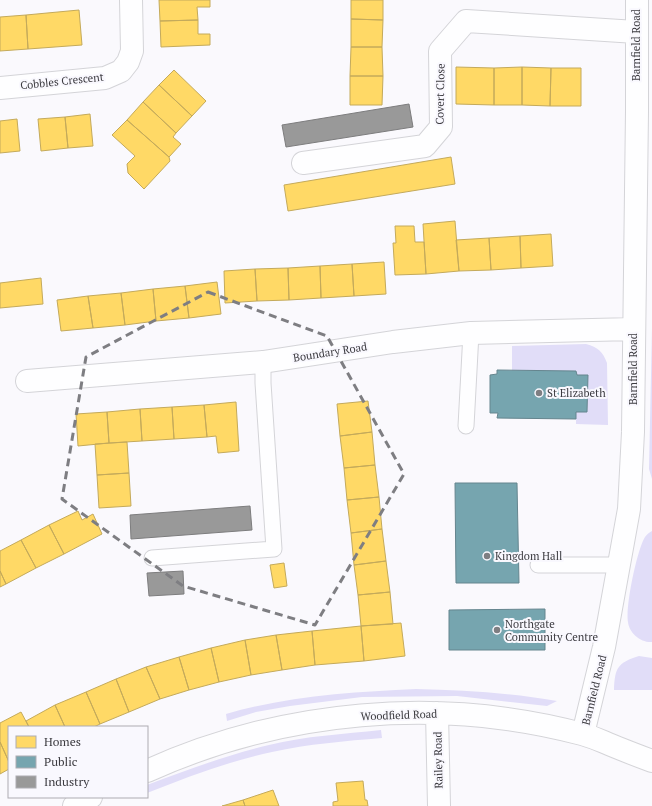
<svg xmlns="http://www.w3.org/2000/svg" width="652" height="806" font-family="'PT Serif',serif">
<style>
.green{fill:#e1ddf8}
.homes{fill:#ffd966;stroke:#c4aa5b}
.public{fill:#76a5af;stroke:#65858e}
.industry{fill:#999;stroke:#7d7d7e}
.lines{fill:none;stroke-linecap:round;stroke-linejoin:round}
.lane-casing{stroke:#d4d4d8;stroke-width:17}
.street-casing{stroke:#d4d4d8;stroke-width:24}
.lane{stroke:#fefeff;stroke-width:15}
.street{stroke:#fefeff;stroke-width:22}
.marked{fill:none;stroke:#7e7e82;stroke-width:3;stroke-dasharray:8 5;stroke-linejoin:round}
.poi-dot{fill:#7e7e82;stroke:#f9f8fe;stroke-width:1.5}
.labels{text-anchor:middle;stroke-width:4;stroke-linejoin:round;paint-order:stroke}
.street-label{font-size:11px;fill:#3c3b40;stroke:#f9f8fe}
.poi-label{font-size:11px;fill:#3c3b40;stroke:#f9f8fe;text-anchor:start}
</style>
<rect width="100%" height="100%" fill="#faf9fd"/>
<!-- green -->
<path class="green" d="M 652,328 L 652,479 L 649,469 Z
M 586,344 C 598,347 603,352 607,363 L 608,425 L 576,424 L 576,412 L 587,411 L 588,375 L 577,375 L 576,371 L 512,371 L 512,346 Z
M 652,531 L 652,642 C 641,643 629,633 628,622 C 625,607 637,550 645,537 C 647,534 650,532 652,531 Z
M 639,656 L 652,658 L 652,690 L 614,690 C 615,668 617,663 639,656 Z
M 416,689 C 463,690 510,693 557,701 L 547,706 L 457,696 L 362,697 L 290,706 L 256,712 L 227,721 L 226,714 C 288,696 352,692 416,689 Z
M 381,730 L 382,738 C 345,741 309,744 272,752 C 229,761 188,777 147,793 L 147,785 C 187,770 227,755 269,745 C 305,736 344,734 381,730 Z"/>
<!-- homes -->
<path class="homes" d="M 159,0 L 210,0 L 210,7 L 197,7 L 198,20 L 160,21 Z
M 351,0 L 383,0 L 383,20 L 351,19 Z
M 79,10 L 82,45 L 28,49 L 26,15 Z
M 26,15 L 28,49 L 0,51 L 0,17 Z
M 351,19 L 383,20 L 382,47 L 351,47 Z
M 198,20 L 198,34 L 210,34 L 210,45 L 161,47 L 160,21 Z
M 351,47 L 382,47 L 383,76 L 350,76 Z
M 456,67 L 494,68 L 494,105 L 456,104 Z
M 522,67 L 551,68 L 550,106 L 522,105 Z
M 522,67 L 522,105 L 494,105 L 494,68 Z
M 551,68 L 581,68 L 581,106 L 550,106 Z
M 174,70 L 206,101 L 192,116 L 159,85 Z
M 350,76 L 383,76 L 382,105 L 350,105 Z
M 159,85 L 192,116 L 176,133 L 143,102 Z
M 143,102 L 176,133 L 173,137 L 181,144 L 169,157 L 127,120 Z
M 90,114 L 93,146 L 68,148 L 65,117 Z
M 65,117 L 68,148 L 41,151 L 38,119 Z
M 17,119 L 20,151 L 0,153 L 0,121 Z
M 127,120 L 169,157 L 170,161 L 144,189 L 128,173 L 127,164 L 135,156 L 112,135 Z
M 451,157 L 455,184 L 288,211 L 284,185 Z
M 455,221 L 459,271 L 426,274 L 423,224 Z
M 395,226 L 414,226 L 415,242 L 424,242 L 426,274 L 395,275 L 393,243 L 396,243 Z
M 551,234 L 553,266 L 521,268 L 520,236 Z
M 520,236 L 521,268 L 491,270 L 489,238 Z
M 489,238 L 491,270 L 459,271 L 456,240 Z
M 384,262 L 386,294 L 354,296 L 352,264 Z
M 352,264 L 354,296 L 321,298 L 320,266 Z
M 320,266 L 321,298 L 289,300 L 288,268 Z
M 288,268 L 289,300 L 257,301 L 255,269 Z
M 255,269 L 257,301 L 225,303 L 224,271 Z
M 41,278 L 43,304 L 0,308 L 0,283 Z
M 217,282 L 221,314 L 189,318 L 185,286 Z
M 185,286 L 189,318 L 156,321 L 153,289 Z
M 153,289 L 156,321 L 125,325 L 121,293 Z
M 121,293 L 125,325 L 93,328 L 88,296 Z
M 88,296 L 93,328 L 61,331 L 57,300 Z
M 368,401 L 372,432 L 340,436 L 337,404 Z
M 236,402 L 239,451 L 218,453 L 216,436 L 207,437 L 204,405 Z
M 204,405 L 207,437 L 174,439 L 172,407 Z
M 172,407 L 174,439 L 142,441 L 140,409 Z
M 140,409 L 142,441 L 109,443 L 107,412 Z
M 107,412 L 109,443 L 78,446 L 76,414 Z
M 372,432 L 375,465 L 344,468 L 340,436 Z
M 127,442 L 129,473 L 97,475 L 95,444 Z
M 375,465 L 379,497 L 347,500 L 344,468 Z
M 129,473 L 131,506 L 99,508 L 97,475 Z
M 379,497 L 382,529 L 351,533 L 347,500 Z
M 78,511 L 82,520 L 93,514 L 102,534 L 64,554 L 49,525 Z
M 49,525 L 64,554 L 36,568 L 21,540 Z
M 382,529 L 386,561 L 354,565 L 351,533 Z
M 21,540 L 36,568 L 6,584 L 0,571 L 0,551 Z
M 386,561 L 390,592 L 358,595 L 354,565 Z
M 284,563 L 287,586 L 274,588 L 270,565 Z
M 0,571 L 6,584 L 0,587 Z
M 390,592 L 393,624 L 361,626 L 358,595 Z
M 401,623 L 405,656 L 364,661 L 361,626 Z
M 361,626 L 364,661 L 315,665 L 312,631 Z
M 312,631 L 315,665 L 282,670 L 276,635 Z
M 276,635 L 282,670 L 251,675 L 245,640 Z
M 245,640 L 251,675 L 219,682 L 211,648 Z
M 211,648 L 219,682 L 189,690 L 179,657 Z
M 179,657 L 189,690 L 160,699 L 146,667 Z
M 146,667 L 160,699 L 129,712 L 116,679 Z
M 116,679 L 129,712 L 100,724 L 86,692 Z
M 86,692 L 100,724 L 94,727 L 65,727 L 55,705 Z
M 55,705 L 65,727 L 29,727 L 26,721 Z
M 21,712 L 29,727 L 9,727 L 9,762 L 0,742 L 0,723 Z
M 0,742 L 9,762 L 9,769 L 0,774 Z
M 363,781 L 365,800 L 367,800 L 368,806 L 333,806 L 333,802 L 338,801 L 336,783 Z
M 273,790 L 279,806 L 245,806 L 243,800 Z
M 243,800 L 245,806 L 222,806 Z"/>
<!-- public -->
<path class="public" d="M 497,370 L 576,371 L 577,375 L 588,375 L 587,412 L 576,412 L 576,419 L 497,418 L 498,413 L 490,413 L 490,375 L 497,374 Z
M 455,483 L 517,483 L 519,583 L 456,583 Z
M 545,609 L 545,650 L 449,650 L 449,610 Z"/>
<!-- industry -->
<path class="industry" d="M 409,104 L 413,127 L 286,147 L 282,125 Z
M 250,506 L 252,530 L 131,539 L 130,515 Z
M 183,571 L 184,594 L 149,596 L 147,573 Z"/>
<g class="lines">
<!-- lane casing -->
<g class="lane-casing">
<path id="lane" d="M 466,426 L 471,333
M 152,558 L 274,549 L 263,383 L 263,362
M 538,565 L 618,565"/>
</g>
<!-- street casing -->
<g class="street-casing">
<path id="street" d="M 0,88 L 105,78 L 121,71 L 128,62 L 132,51 L 131,0
M 303,163 L 425,146 L 441,127 L 440,51 L 466,21 L 636,32
M 27,381 L 263,362 L 393,342 L 471,333 L 634,329
M 437,713 L 439,806
M 583,734 L 604,647 L 629,509 L 633,432 L 637,111 L 637,0
M 147,771 C 282,710 438,696 582,734 C 589,736 597,739 604,742 C 620,749 636,755 652,761
M 74,806 L 91,797"/>
</g>
<!-- lane -->
<use href="#lane" class="lane"/>
<!-- street -->
<use href="#street" class="street"/>
</g>
<!-- marked area -->
<path class="marked" d="M 208,292 L 327,336 L 404,474 L 315,625 L 183,586 L 62,499 L 86,357 Z"/>
<!-- markers -->
<g class="poi-dot">
<circle cx="539" cy="393" r="4"/>
<circle cx="487" cy="556" r="4"/>
<circle cx="497" cy="630" r="4"/>
</g>
<g class="labels">
<!-- street labels -->
<g class="street-label">
<text transform="translate(636 45) rotate(-90)" y="4">Barnfield Road</text>
<text transform="translate(62 81) rotate(-6)" y="4">Cobbles Crescent</text>
<text transform="translate(440 94) rotate(-89)" y="4">Covert Close</text>
<text transform="translate(330 352) rotate(-9)" y="4">Boundary Road</text>
<text transform="translate(633 369) rotate(-90)" y="4">Barnfield Road</text>
<text transform="translate(594 690) rotate(-76)" y="4">Barnfield Road</text>
<text transform="translate(399 715) rotate(-2)" y="4">Woodfield Road</text>
<text transform="translate(438 760) rotate(-91)" y="4">Railey Road</text>
</g>
<!-- poi labels -->
<g class="poi-label">
<text x="547" y="397">St Elizabeth</text>
<text x="495" y="560">Kingdom Hall</text>
<text x="505" y="628">Northgate<tspan x="505" dy="13">Community Centre</tspan></text>
</g>
</g>
<!-- legend -->
<rect x="8" y="726" width="140" height="72" fill="#f9f8fe" stroke="#adacb2"/>
<rect x="16" y="736" width="20" height="12" fill="#ffd966" stroke="#adacb2"/>
<text x="44" y="746" font-size="12" fill="#3c3b40">Homes</text>
<rect x="16" y="756" width="20" height="12" fill="#76a5af" stroke="#adacb2"/>
<text x="44" y="766" font-size="12" fill="#3c3b40">Public</text>
<rect x="16" y="776" width="20" height="12" fill="#999999" stroke="#adacb2"/>
<text x="44" y="786" font-size="12" fill="#3c3b40">Industry</text>
</svg>
